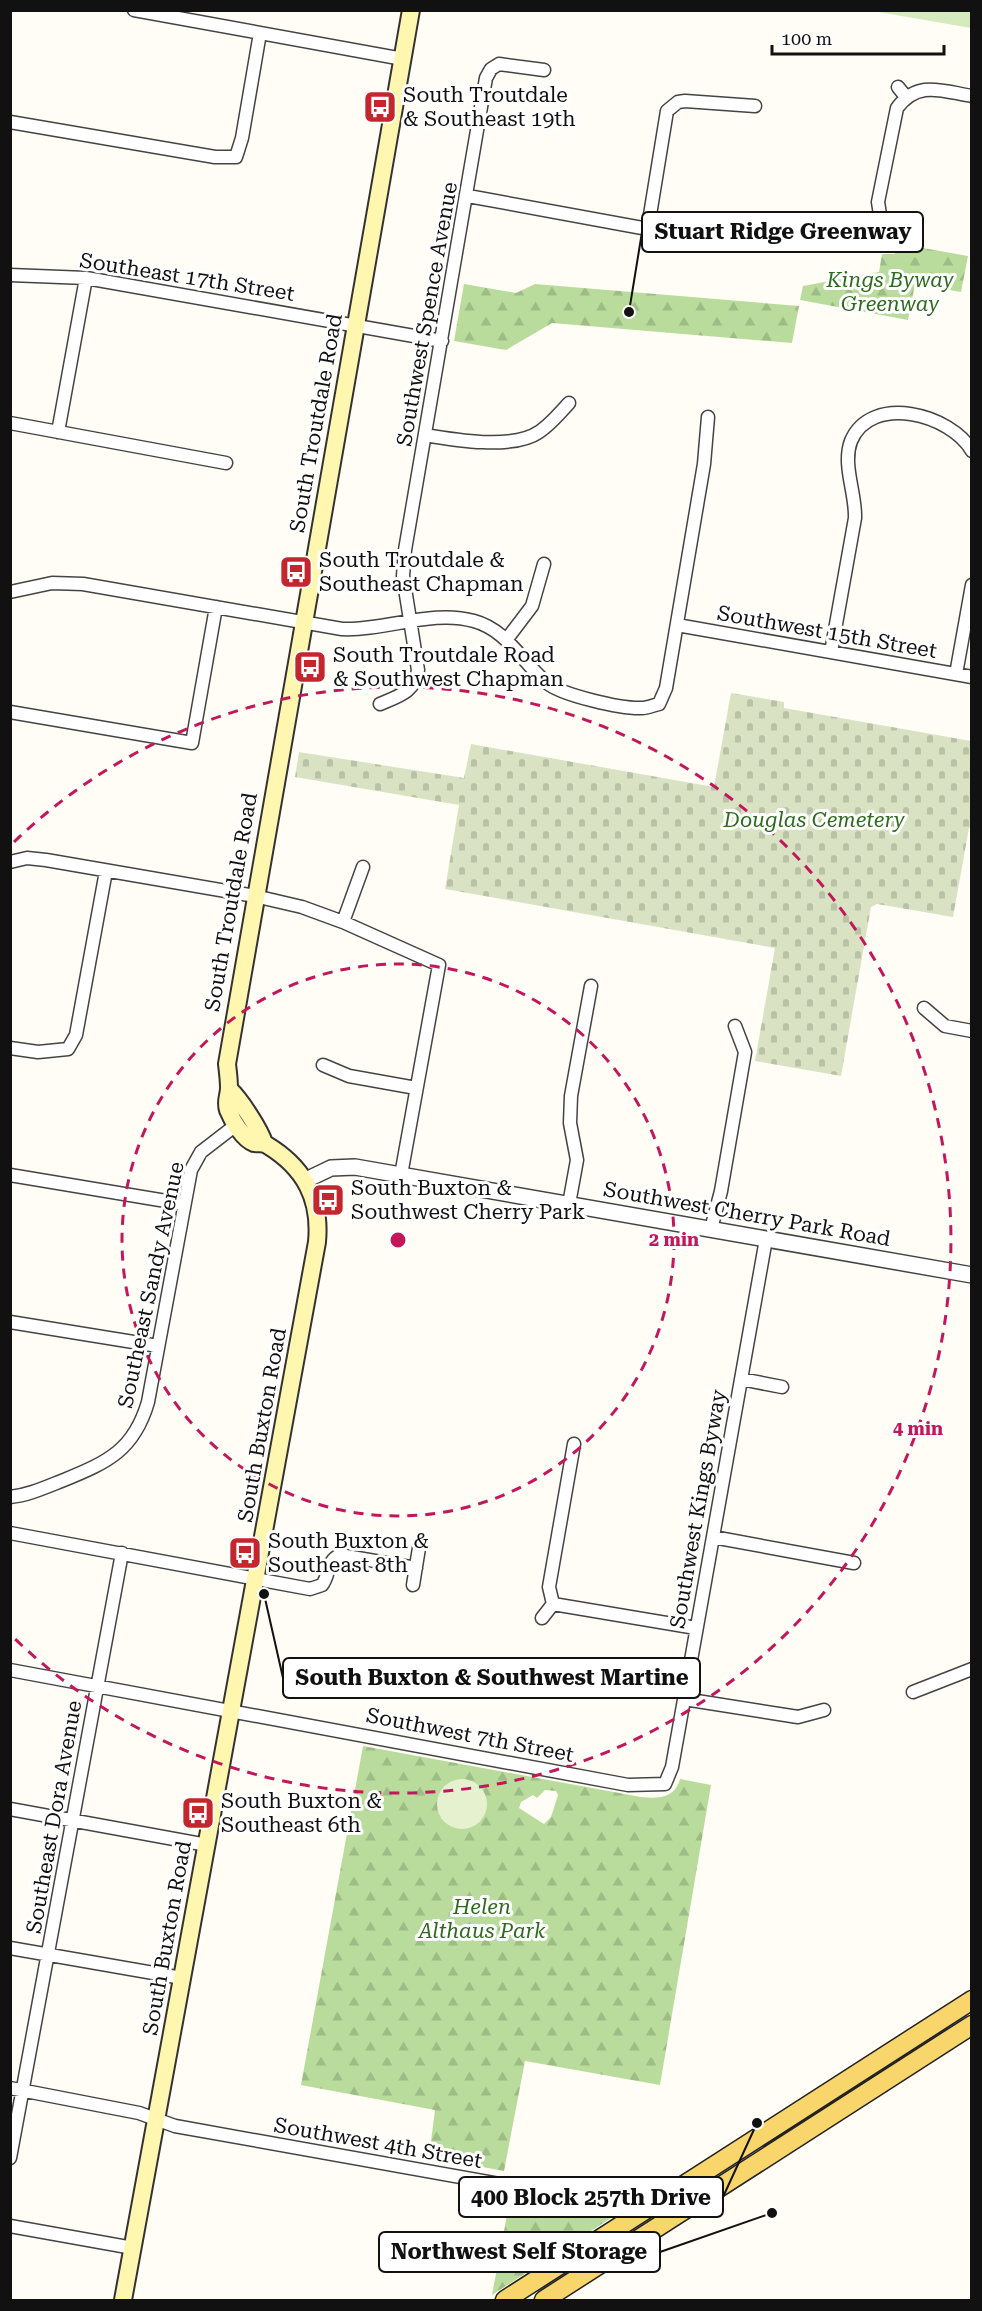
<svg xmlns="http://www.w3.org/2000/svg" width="982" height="2311" font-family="'Roboto Serif',serif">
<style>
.grass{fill:#d5ebbd}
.forest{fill:url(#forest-firs);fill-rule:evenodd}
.cemetery{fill:url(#cemetery-stones)}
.pitch{fill:#e6f2cf}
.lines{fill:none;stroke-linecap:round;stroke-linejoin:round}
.minor-casing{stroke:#444;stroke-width:15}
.tertiary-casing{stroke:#444;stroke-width:18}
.secondary-casing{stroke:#333;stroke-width:20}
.primary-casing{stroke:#222;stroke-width:21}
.minor{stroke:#fff;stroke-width:12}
.tertiary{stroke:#fff;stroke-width:15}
.secondary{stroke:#fff6b0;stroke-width:16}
.primary{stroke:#f9d66b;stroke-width:18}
.ring{fill:none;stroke:#c2185b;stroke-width:3;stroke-dasharray:10 8}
.labels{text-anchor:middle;stroke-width:6;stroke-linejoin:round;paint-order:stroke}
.poi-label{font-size:21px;fill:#111;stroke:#fff;text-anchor:start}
.street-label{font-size:21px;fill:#111;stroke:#fff}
.park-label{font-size:21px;font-style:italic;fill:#2f6b1f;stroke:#fff}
.centre{fill:#c2185b;stroke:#fff;stroke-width:3}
.ring-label{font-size:18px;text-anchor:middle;font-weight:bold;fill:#c2185b;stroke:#fff;stroke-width:6;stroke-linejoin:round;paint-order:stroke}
.leader{fill:none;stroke:#111;stroke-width:2}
.callout-dot{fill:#111;stroke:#fff;stroke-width:2}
.callout{fill:#fff;stroke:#111;stroke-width:2}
.callout-label{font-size:22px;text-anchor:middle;font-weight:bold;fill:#111}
</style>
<defs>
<pattern id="forest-firs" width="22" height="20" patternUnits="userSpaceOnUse" patternTransform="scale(1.5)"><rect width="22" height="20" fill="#b9dc9c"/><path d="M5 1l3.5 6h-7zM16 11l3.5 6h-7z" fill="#9ebc85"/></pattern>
<pattern id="cemetery-stones" width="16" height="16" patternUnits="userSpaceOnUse" patternTransform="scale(1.5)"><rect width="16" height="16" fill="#d9e3c4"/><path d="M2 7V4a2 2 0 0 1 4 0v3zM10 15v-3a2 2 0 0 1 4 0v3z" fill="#b9c2a7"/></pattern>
</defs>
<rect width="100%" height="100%" fill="#fffdf5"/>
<!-- grass -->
<path class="grass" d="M 873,11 L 971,11 L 971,28 Z"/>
<!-- forest -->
<path class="forest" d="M 906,245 L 968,256 L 961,292 L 915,284 L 908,320 L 800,300 L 803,286 L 879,272 L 882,254 L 894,254 Z
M 464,284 L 516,293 L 535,284 L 799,306 L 792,343 L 552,323 L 506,350 L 454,341 Z
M 363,1746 L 641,1797 C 658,1799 675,1798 680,1779 L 711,1785 L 660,2085 L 525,2061 L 504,2171 L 429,2157 L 435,2110 L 301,2085 ZM 478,1785 L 485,1796 L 451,1826 L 441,1818 ZM 545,1790 L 556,1791 L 558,1795 L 551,1817 L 544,1824 L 519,1808 L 521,1802 L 533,1795 L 537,1798 Z
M 510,2199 L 611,2218 L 492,2295 Z"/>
<!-- cemetery -->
<path class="cemetery" d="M 731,693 L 784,702 L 784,708 L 971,741 L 971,828 L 969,828 L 953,917 L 877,904 L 871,907 L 841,1076 L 755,1061 L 775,948 L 445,889 L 459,805 L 295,777 L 299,752 L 464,778 L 471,744 L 714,787 Z"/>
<!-- pitch -->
<path class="pitch" d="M437 1804a25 25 0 1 1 50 0a25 25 0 1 1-50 0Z"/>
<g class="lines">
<!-- minor casing -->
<g class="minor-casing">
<path id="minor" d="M 134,10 L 403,59
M 898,87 L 906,97
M 10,122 L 215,157 L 236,157 L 242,138 L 260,33
M 468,196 L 675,234 L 740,237
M 648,227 L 667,111 L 678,102 L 685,101 L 755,106
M 882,227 L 878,202 L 897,108 C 918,80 941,91 972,96
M 10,275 L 86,278 L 442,341
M 10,423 L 226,463
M 58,432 L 86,278
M 425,435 C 454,440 513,450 539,432 C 550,425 560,413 569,403
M 10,592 L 52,583 L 83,584 L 342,629 C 386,631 432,609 474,621 C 507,630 521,661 546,682 C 560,695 622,709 642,708 C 647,708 654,705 659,704 L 666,688 L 704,464 L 708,417
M 677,625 L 972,677
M 507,639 L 532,606 L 544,564
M 831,652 L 855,518 C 856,493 842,465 851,441 C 871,393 951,414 972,451
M 956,674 L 972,585
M 380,704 C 399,696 415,692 418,670 L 403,576 L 405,550 L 486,78 L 491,69 L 499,64 L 544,70
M 10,712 L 192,743 L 216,607
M 10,862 L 27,858 L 46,860 L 255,896 L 302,907 L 343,922 L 439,965 L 401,1175
M 343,922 L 363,867
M 924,1008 L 945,1026 L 972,1031
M 10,1048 L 38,1052 L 68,1049
M 68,1049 L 76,1035 L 106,871
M 323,1065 L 349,1076 L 416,1088
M 10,1175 L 184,1204
M 569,1204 L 577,1160 L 570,1123 L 571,1096 L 591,986
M 711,1229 L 721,1191 L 745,1052 L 735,1026
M 10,1322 L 158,1346
M 741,1379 L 782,1387
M 10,1497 C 29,1495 46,1487 64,1480 C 108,1462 134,1450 148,1402 L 191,1170 L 201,1152 L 236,1125
M 10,1533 L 310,1589 L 322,1585 C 330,1575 326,1561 340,1555 L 416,1568
M 713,1537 L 854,1563
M 413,1585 L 419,1548
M 553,1604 L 549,1587 L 574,1444
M 553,1604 L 696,1628
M 542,1618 L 553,1604
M 10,1670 L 628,1785 L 665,1784 L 672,1767 L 766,1239
M 913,1692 L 972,1669
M 684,1699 L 798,1717 L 824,1710
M 10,1809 L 207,1845
M 10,1948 L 182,1978
M 10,2088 L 139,2113 L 175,2126 L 594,2201
M 10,2158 L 122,1553
M 10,2226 L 133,2248"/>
</g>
<!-- tertiary casing -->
<g class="tertiary-casing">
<path id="tertiary" d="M 306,1180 L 331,1168 L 355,1167 L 972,1275"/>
</g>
<!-- secondary casing -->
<g class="secondary-casing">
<path id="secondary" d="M 230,1090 C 240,1099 260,1130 264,1143
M 123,2300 L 317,1242 C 321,1199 305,1168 267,1145 C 262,1142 259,1144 254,1143 C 243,1139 232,1120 228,1110 C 225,1101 229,1096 229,1088 C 229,1080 228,1072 227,1064 L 411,10"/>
</g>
<!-- primary casing -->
<g class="primary-casing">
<path id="primary" d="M 505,2300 L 972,2000
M 544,2300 L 972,2025"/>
</g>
<!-- minor -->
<use href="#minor" class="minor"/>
<!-- tertiary -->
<use href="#tertiary" class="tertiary"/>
<!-- secondary -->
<use href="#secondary" class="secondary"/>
<!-- primary -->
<use href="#primary" class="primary"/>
</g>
<!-- distance rings -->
<g class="ring">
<circle cx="398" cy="1240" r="276"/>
<path d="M14 842A553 553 0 1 1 14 1638"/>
</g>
<!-- icons -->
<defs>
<g id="bus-square" transform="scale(1.725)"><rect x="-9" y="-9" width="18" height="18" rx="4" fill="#c4262e" stroke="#fff"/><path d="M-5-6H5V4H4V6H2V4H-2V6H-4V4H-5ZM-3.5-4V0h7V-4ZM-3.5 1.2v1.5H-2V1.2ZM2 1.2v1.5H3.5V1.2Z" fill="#fff"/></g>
</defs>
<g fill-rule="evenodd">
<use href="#bus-square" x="380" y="107"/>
<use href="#bus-square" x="296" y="572"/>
<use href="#bus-square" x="310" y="667"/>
<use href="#bus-square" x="328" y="1200"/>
<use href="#bus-square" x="245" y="1553"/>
<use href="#bus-square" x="198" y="1813"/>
</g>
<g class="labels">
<!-- poi labels -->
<g class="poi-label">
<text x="403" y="102">South Troutdale<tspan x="403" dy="24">&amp; Southeast 19th</tspan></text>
<text x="319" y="567">South Troutdale &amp;<tspan x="319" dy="24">Southeast Chapman</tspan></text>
<text x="333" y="662">South Troutdale Road<tspan x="333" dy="24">&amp; Southwest Chapman</tspan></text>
<text x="351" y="1195">South Buxton &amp;<tspan x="351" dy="24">Southwest Cherry Park</tspan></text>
<text x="268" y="1548">South Buxton &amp;<tspan x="268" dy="24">Southeast 8th</tspan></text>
<text x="221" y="1808">South Buxton &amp;<tspan x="221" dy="24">Southeast 6th</tspan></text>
</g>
<!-- street labels -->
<g class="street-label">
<text transform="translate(187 277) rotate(9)" y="7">Southeast 17th Street</text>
<text transform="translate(427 314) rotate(-80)" y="7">Southwest Spence Avenue</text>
<text transform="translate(316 423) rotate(-80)" y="7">South Troutdale Road</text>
<text transform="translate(827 632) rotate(10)" y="7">Southwest 15th Street</text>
<text transform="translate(231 902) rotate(-80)" y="7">South Troutdale Road</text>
<text transform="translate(747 1214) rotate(10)" y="7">Southwest Cherry Park Road</text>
<text transform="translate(151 1285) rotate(-78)" y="7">Southeast Sandy Avenue</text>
<text transform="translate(262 1425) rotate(-80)" y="7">South Buxton Road</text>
<text transform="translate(698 1509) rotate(-80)" y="7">Southwest Kings Byway</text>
<text transform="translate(470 1735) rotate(11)" y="7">Southwest 7th Street</text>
<text transform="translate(54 1817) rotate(-80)" y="7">Southeast Dora Avenue</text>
<text transform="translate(167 1938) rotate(-80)" y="7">South Buxton Road</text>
<text transform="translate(378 2143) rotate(10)" y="7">Southwest 4th Street</text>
</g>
<!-- park labels -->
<g class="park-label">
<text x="890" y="287">Kings Byway<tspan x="890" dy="24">Greenway</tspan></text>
<text x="814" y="827">Douglas Cemetery</text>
<text x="482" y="1914">Helen<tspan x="482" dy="24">Althaus Park</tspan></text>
</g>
</g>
<circle cx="398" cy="1240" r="9" class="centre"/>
<g class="ring-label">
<text x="674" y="1246">2 min</text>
<text x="918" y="1435">4 min</text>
</g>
<!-- callouts -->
<path class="leader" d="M629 312L642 232M264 1594L283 1678M757 2123L723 2197M772 2213L660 2252"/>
<g class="callout-dot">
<circle cx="629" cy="312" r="6"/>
<circle cx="264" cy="1594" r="6"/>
<circle cx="757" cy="2123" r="6"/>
<circle cx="772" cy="2213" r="6"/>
</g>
<g class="callout">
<rect x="642" y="212" width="281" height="40" rx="6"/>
<rect x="283" y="1658" width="417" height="40" rx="6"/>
<rect x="459" y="2177" width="264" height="40" rx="6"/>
<rect x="379" y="2232" width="281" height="40" rx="6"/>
</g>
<g class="callout-label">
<text x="783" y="239">Stuart Ridge Greenway</text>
<text x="492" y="1685">South Buxton &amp; Southwest Martine</text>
<text x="591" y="2205">400 Block 257th Drive</text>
<text x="519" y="2259">Northwest Self Storage</text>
</g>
<!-- border -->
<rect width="982" height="2311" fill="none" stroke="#111111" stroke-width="24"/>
<!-- scale -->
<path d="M772 45v9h172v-9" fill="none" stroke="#111111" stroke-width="3"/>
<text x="781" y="45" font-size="18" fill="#111111" stroke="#ffffff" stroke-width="4.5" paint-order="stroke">100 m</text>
</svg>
